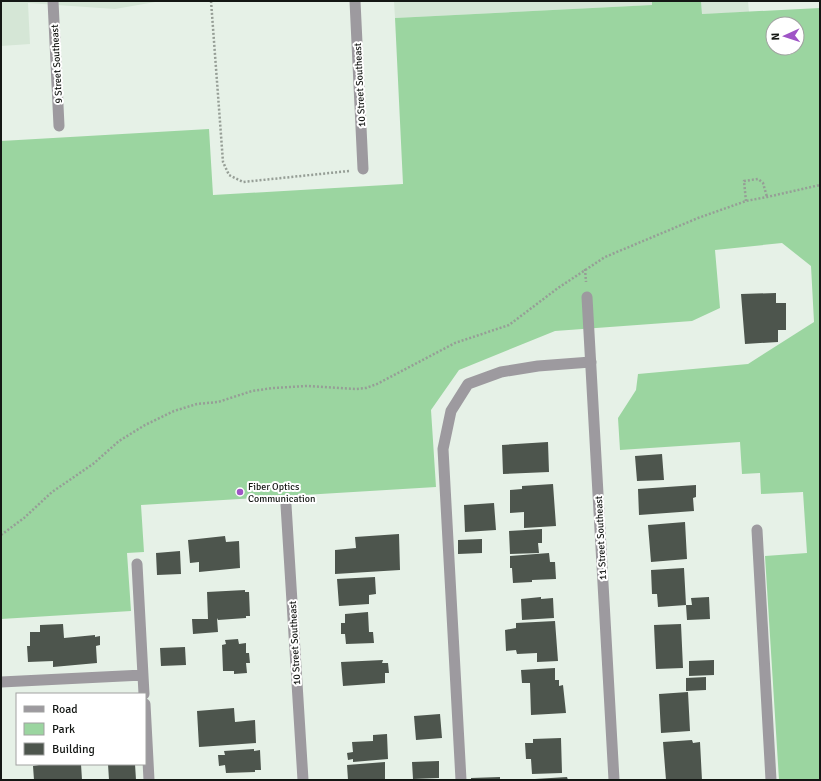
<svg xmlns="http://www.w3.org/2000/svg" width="821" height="781" font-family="Signika,sans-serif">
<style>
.built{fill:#d5e6d6}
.green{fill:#9bd5a0;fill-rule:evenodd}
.building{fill:#4d554d}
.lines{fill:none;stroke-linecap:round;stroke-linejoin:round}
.path{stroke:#969e96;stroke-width:2.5;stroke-dasharray:2 2;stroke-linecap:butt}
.service{stroke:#9d9a9f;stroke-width:11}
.minor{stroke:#9d9a9f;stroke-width:11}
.poi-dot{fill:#9f54c6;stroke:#fff;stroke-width:1.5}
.labels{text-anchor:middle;stroke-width:4;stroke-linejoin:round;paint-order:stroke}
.street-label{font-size:10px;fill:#141714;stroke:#fff}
.poi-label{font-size:10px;fill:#141714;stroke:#fff;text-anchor:start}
</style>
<rect width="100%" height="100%" fill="#e6f1e7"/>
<!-- built -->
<path class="built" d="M 1,1 L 161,1 L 115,9 L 28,3 L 30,44 L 1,46 Z
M 394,1 L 652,1 L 652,5 L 395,18 Z
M 701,1 L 748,1 L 749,12 L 702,14 Z"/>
<!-- green -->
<path class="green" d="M 652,1 L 701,1 L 702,14 L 820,8 L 820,780 L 779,780 L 765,556 L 807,553 L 803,492 L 761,494 L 760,473 L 742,474 L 740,442 L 620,450 L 618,418 L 636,390 L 638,374 L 748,364 L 814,322 L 811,266 L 782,243 L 715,250 L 720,308 L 692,321 L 555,331 L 459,370 L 431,410 L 436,487 L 141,505 L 144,552 L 127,553 L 131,611 L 1,619 L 1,141 L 209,129 L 213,195 L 403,184 L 395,18 L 652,5 ZM 773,24 L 797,24 L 797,48 L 773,48 Z"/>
<!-- building -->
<path class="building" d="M 776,293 L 776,303 L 786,303 L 786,330 L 778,330 L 778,342 L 745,344 L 741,294 Z
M 548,442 L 549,472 L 503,474 L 502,445 Z
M 662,454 L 664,480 L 637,481 L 635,456 Z
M 553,484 L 556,526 L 524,528 L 524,512 L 510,513 L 510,490 L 522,489 L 522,486 Z
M 696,485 L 696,497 L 693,498 L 694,511 L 639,515 L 638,489 Z
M 494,503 L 496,530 L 465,532 L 464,505 Z
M 685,522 L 687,559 L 651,562 L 648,525 Z
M 542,529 L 542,543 L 538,543 L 539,553 L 510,554 L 509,531 Z
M 399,534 L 400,570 L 335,574 L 335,550 L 356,548 L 355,537 Z
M 225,536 L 226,542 L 239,541 L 240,568 L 199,572 L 199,562 L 190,563 L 188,540 Z
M 482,539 L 482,553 L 458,554 L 458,540 Z
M 180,551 L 181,574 L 157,575 L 156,553 Z
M 549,553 L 550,562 L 555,562 L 556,579 L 532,580 L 532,582 L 513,583 L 512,568 L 510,568 L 510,556 Z
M 684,568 L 686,605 L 658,607 L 657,594 L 652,594 L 651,570 Z
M 375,577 L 376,594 L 369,595 L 369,604 L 339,606 L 337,579 Z
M 245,590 L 245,592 L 249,592 L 250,616 L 246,616 L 246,618 L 218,620 L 217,618 L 218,632 L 193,634 L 192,619 L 208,619 L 207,592 Z
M 541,597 L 541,599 L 553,598 L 554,618 L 522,620 L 521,599 Z
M 709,597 L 710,619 L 687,620 L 686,605 L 692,605 L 691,598 Z
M 368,612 L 369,632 L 373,632 L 374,643 L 346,644 L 345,634 L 341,634 L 341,623 L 345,623 L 345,614 Z
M 555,621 L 558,661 L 537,662 L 537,653 L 517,654 L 516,650 L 506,651 L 505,630 L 516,628 L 516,623 Z
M 63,624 L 64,638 L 95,635 L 95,637 L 100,636 L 100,645 L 96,646 L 97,663 L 53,667 L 53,661 L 28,662 L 27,646 L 30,646 L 30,632 L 40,632 L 40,625 Z
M 681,624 L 683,668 L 656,669 L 654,625 Z
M 238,639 L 239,644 L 246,643 L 246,653 L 249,653 L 250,663 L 246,663 L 247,673 L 234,674 L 234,671 L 223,671 L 222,645 L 226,644 L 225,640 Z
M 185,647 L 186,665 L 161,666 L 160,648 Z
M 383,660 L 382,663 L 388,663 L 389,673 L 385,673 L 385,683 L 343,686 L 341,662 Z
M 714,660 L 714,675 L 689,676 L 689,661 Z
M 555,668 L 555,680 L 559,680 L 559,686 L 563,685 L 566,713 L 531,715 L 530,683 L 522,683 L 521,670 Z
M 706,677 L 706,690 L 686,691 L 686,678 Z
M 688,692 L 690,731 L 661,733 L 659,694 Z
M 234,708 L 235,722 L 255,720 L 256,743 L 199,747 L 197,711 Z
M 440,714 L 442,738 L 416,740 L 414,716 Z
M 387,734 L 388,759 L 353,762 L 353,759 L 348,760 L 347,753 L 353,752 L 352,742 L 373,741 L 373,735 Z
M 561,738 L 562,773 L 532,774 L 531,759 L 526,759 L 525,743 L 533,743 L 533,739 Z
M 692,740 L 693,743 L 700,742 L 702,780 L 666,780 L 663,742 Z
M 254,749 L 254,751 L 260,750 L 261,770 L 255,770 L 255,772 L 226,773 L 225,765 L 219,766 L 218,755 L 225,755 L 224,751 Z
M 439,761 L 439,778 L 413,779 L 412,762 Z
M 385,762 L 385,780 L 348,780 L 347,765 Z
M 39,764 L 81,764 L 82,780 L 65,780 L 65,779 L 60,780 L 34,780 L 33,766 L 39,765 Z
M 108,764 L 135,764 L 136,780 L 109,780 Z
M 500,777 L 500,780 L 471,780 L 471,778 Z
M 567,777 L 568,780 L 535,780 L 535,779 Z"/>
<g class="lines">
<!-- path -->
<path class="path" d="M 211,1 L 223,162 L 229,175 L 243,182 L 349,171
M 746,201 L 744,181 L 758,179 L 763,183 L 767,197
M 585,269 L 586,282
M 1,535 L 24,518 L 52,492 L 93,464 L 119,441 L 145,425 L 174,411 L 197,404 L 218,402 L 252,391 L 273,388 L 307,386 L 356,389 L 366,388 L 377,384 L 455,343 L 509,325 L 558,288 L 605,257 L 698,218 L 746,201 L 767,197 L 820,185"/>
<!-- service -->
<path class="service" d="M 757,530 L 771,780
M 137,564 L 144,694
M 1,682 L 143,675
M 145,704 L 149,780
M 461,780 L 443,449 L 451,411 L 468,384 L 501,372 L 538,366 L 591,362"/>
<!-- minor -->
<path class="minor" d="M 53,1 L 59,126
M 355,1 L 363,169
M 587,297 L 614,780
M 286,505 L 303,780"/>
</g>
<!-- markers -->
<circle class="poi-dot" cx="240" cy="492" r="4"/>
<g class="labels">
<!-- street labels -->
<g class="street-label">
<text transform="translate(56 64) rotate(-93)" y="4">9 Street Southeast</text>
<text transform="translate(359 85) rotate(-93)" y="4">10 Street Southeast</text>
<text transform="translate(600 538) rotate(-93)" y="4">11 Street Southeast</text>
<text transform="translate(294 643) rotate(-93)" y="4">10 Street Southeast</text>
</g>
<!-- poi labels -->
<g class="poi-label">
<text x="248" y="490">Fiber Optics<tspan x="248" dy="12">Communication</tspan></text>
</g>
</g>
<!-- border -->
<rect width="821" height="781" fill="none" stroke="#141714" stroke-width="4"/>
<!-- legend -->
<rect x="16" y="693" width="130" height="72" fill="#ffffff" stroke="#a1a2a1"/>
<rect x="24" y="706" width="20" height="6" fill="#9d9a9f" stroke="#a1a2a1"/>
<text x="52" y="713" font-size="12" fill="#141714">Road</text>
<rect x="24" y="723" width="20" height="12" fill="#9bd5a0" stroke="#a1a2a1"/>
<text x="52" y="733" font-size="12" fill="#141714">Park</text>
<rect x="24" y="743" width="20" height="12" fill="#4d554d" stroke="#a1a2a1"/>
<text x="52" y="753" font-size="12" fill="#141714">Building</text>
<!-- north arrow -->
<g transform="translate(785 36) rotate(267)"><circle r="19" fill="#ffffff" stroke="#a1a2a1"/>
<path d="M0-3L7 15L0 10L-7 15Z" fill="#9f54c6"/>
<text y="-6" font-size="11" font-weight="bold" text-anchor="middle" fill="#141714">N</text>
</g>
</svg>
